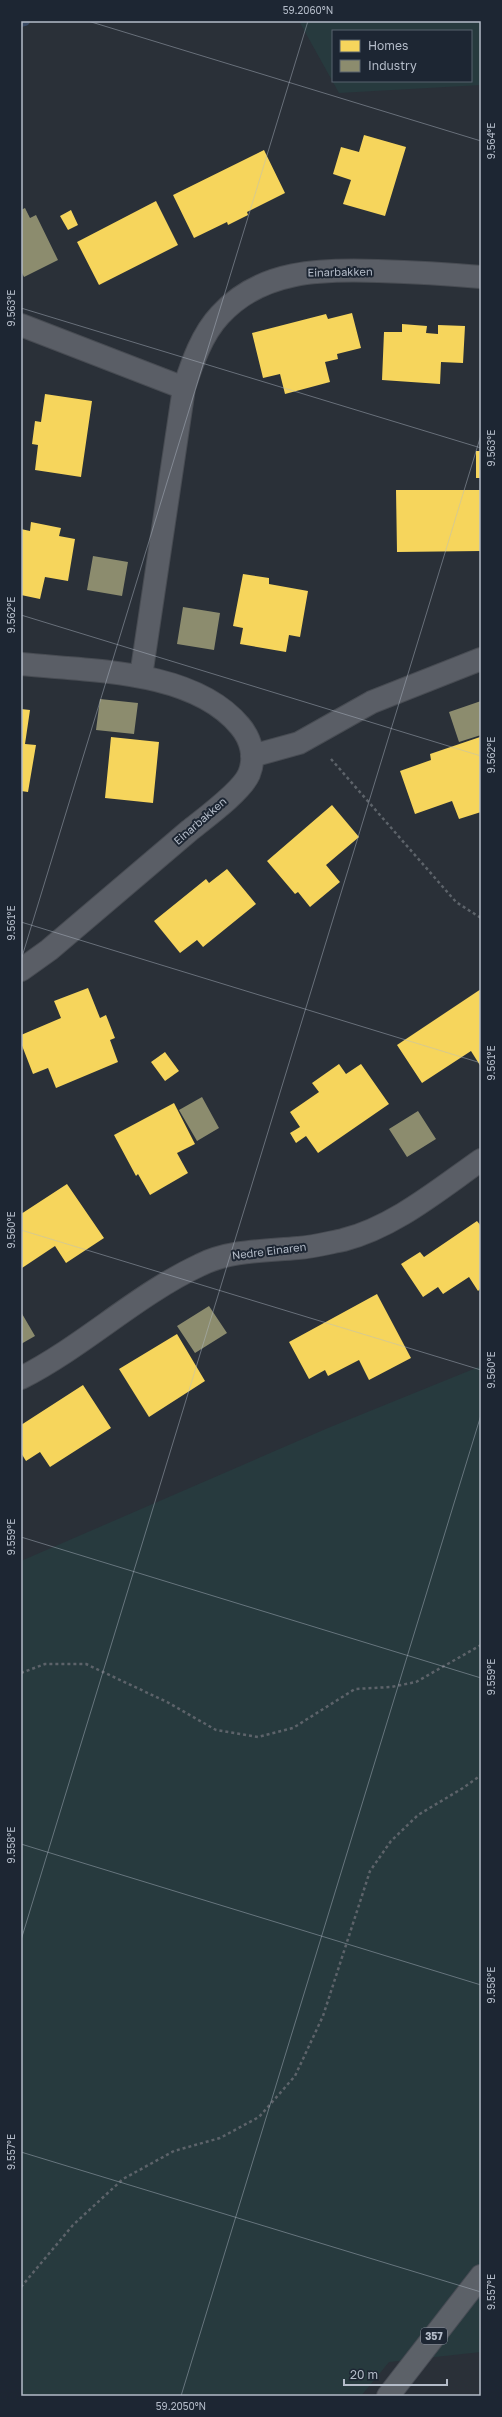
<svg xmlns="http://www.w3.org/2000/svg" width="502" height="2417" font-family="'Golos Text',sans-serif">
<style>
.green{fill:#273a3e;fill-rule:evenodd}
.homes{fill:#f6d55c}
.industry{fill:#8c8c6e}
.lines{fill:none;stroke-linecap:round;stroke-linejoin:round}
.stream{stroke:#384963;stroke-width:10}
.minor-casing{stroke:#484c53;stroke-width:24}
.major-casing{stroke:#484c55;stroke-width:24}
.path{stroke:#5d636a;stroke-width:2.5;stroke-dasharray:3 3;stroke-linecap:butt}
.minor{stroke:#5a5e66;stroke-width:22}
.major{stroke:#5c6168;stroke-width:22}
.ticks{fill:none;stroke:#b4bcc9;stroke-width:1;stroke-opacity:0.45}
.labels{text-anchor:middle;stroke-width:4;stroke-linejoin:round;paint-order:stroke}
.shield{fill:#1d2633;stroke:#878f9c;stroke-width:1}
.shield-label{font-size:10px;font-weight:bold;fill:#b4bcc9}
.street-label{font-size:11px;fill:#b4bcc9;stroke:#1d2633}
.neatline{fill:none;stroke:#b4bcc9;stroke-width:1.5}
.ticks-label{font-size:10px;text-anchor:middle;fill:#b4bcc9}
</style>
<rect width="100%" height="100%" fill="#2a3038"/>
<!-- green -->
<path class="green" d="M 299,21 L 481,21 L 481,85 L 339,93 ZM 333,31 L 471,31 L 471,81 L 333,81 Z
M 481,1366 L 481,2352 L 389,2362 L 361,2396 L 21,2396 L 21,1561 L 328,1428 Z"/>
<!-- homes -->
<path class="homes" d="M 364,135 L 406,147 L 385,216 L 343,204 L 351,180 L 333,174 L 341,147 L 359,152 Z
M 264,150 L 285,193 L 247,212 L 248,215 L 228,225 L 227,222 L 194,238 L 173,195 Z
M 156,201 L 178,245 L 99,285 L 77,242 Z
M 71,210 L 78,225 L 68,230 L 60,216 Z
M 352,313 L 361,348 L 337,354 L 338,359 L 325,362 L 330,382 L 285,394 L 280,374 L 263,378 L 252,333 L 326,314 L 328,319 Z
M 402,324 L 427,326 L 426,333 L 438,334 L 438,325 L 465,326 L 463,363 L 441,362 L 440,384 L 382,380 L 384,332 L 402,332 Z
M 45,394 L 92,401 L 81,477 L 35,470 L 38,445 L 32,444 L 35,421 L 41,422 Z
M 476,451 L 481,451 L 481,478 L 476,478 Z
M 396,490 L 481,490 L 481,551 L 397,552 Z
M 31,522 L 61,528 L 59,536 L 75,539 L 68,581 L 45,577 L 40,599 L 21,595 L 21,529 L 30,531 Z
M 243,574 L 269,578 L 269,584 L 308,591 L 300,637 L 289,635 L 286,652 L 240,644 L 243,628 L 233,626 Z
M 21,709 L 30,710 L 25,744 L 36,745 L 28,792 L 21,791 Z
M 111,737 L 159,742 L 153,803 L 105,798 Z
M 480,737 L 481,812 L 459,819 L 452,801 L 415,814 L 400,771 L 431,760 L 430,754 Z
M 332,805 L 359,837 L 326,865 L 340,882 L 310,907 L 298,892 L 295,894 L 267,861 Z
M 227,869 L 256,904 L 203,947 L 197,940 L 180,953 L 154,921 L 206,879 L 209,883 Z
M 88,988 L 100,1018 L 106,1015 L 115,1038 L 110,1040 L 118,1062 L 56,1088 L 48,1068 L 33,1074 L 21,1043 L 21,1035 L 61,1018 L 54,1001 Z
M 481,989 L 481,1067 L 471,1051 L 422,1083 L 397,1045 Z
M 165,1052 L 179,1071 L 165,1081 L 151,1062 Z
M 339,1064 L 346,1074 L 361,1064 L 389,1104 L 318,1153 L 306,1136 L 296,1143 L 290,1133 L 300,1127 L 290,1112 L 319,1092 L 312,1083 Z
M 174,1103 L 195,1144 L 177,1153 L 188,1173 L 150,1195 L 138,1174 L 136,1176 L 114,1135 Z
M 67,1184 L 104,1238 L 66,1263 L 55,1246 L 22,1268 L 21,1214 Z
M 477,1221 L 481,1226 L 481,1288 L 478,1291 L 469,1277 L 443,1294 L 438,1287 L 423,1297 L 401,1264 L 420,1252 L 424,1257 Z
M 377,1294 L 411,1358 L 369,1380 L 359,1360 L 328,1376 L 325,1370 L 309,1379 L 289,1342 Z
M 177,1334 L 205,1381 L 149,1417 L 119,1369 Z
M 83,1385 L 111,1428 L 50,1467 L 40,1452 L 26,1461 L 21,1453 L 21,1425 Z"/>
<!-- industry -->
<path class="industry" d="M 25,208 L 30,218 L 36,215 L 58,260 L 24,277 L 21,271 L 21,210 Z
M 93,556 L 128,562 L 122,596 L 87,590 Z
M 183,607 L 220,613 L 214,650 L 177,644 Z
M 100,699 L 138,703 L 134,734 L 96,730 Z
M 481,701 L 481,735 L 459,742 L 449,712 Z
M 202,1097 L 219,1128 L 197,1141 L 179,1110 Z
M 418,1111 L 436,1139 L 407,1157 L 389,1129 Z
M 209,1306 L 227,1333 L 195,1353 L 177,1326 Z
M 21,1312 L 35,1336 L 21,1344 Z"/>
<g class="lines">
<!-- stream -->
<path class="stream" d="M 21,22 L 25,21"/>
<!-- minor casing -->
<g class="minor-casing">
<path id="minor" d="M 21,325 L 184,388
M 21,664 C 88,671 193,669 240,726 C 251,739 256,757 249,774 C 242,791 205,818 190,830 C 143,870 96,910 49,950 L 21,970
M 141,676 L 184,388 C 192,363 202,334 220,315 C 261,270 321,269 378,271 C 412,272 447,274 481,277
M 252,756 L 299,743 L 372,702 L 481,659
M 21,1378 C 84,1346 136,1295 200,1265 C 230,1250 266,1251 298,1248 C 313,1247 328,1243 343,1240 C 394,1227 438,1190 481,1160"/>
</g>
<!-- major casing -->
<g class="major-casing">
<path id="major" d="M 388,2396 L 481,2276"/>
</g>
<!-- path -->
<path class="path" d="M 331,759 L 456,902 L 481,918
M 21,1673 L 45,1664 L 86,1664 L 167,1702 L 216,1730 L 258,1737 L 293,1728 L 355,1689 L 391,1687 L 416,1682 L 481,1645
M 21,2287 L 73,2225 L 123,2179 L 174,2151 L 220,2138 L 259,2117 L 295,2076 L 323,2016 L 370,1871 L 391,1841 L 418,1815 L 463,1788 L 481,1775"/>
<!-- minor -->
<use href="#minor" class="minor"/>
<!-- major -->
<use href="#major" class="major"/>
</g>
<!-- ticks -->
<path class="ticks" d="M 88,21 L 481,141M 21,308 L 481,448M 21,615 L 481,756M 21,922 L 481,1063M 21,960 L 308,21M 21,1230 L 481,1370M 21,1537 L 481,1678M 21,1844 L 481,1985M 21,1940 L 481,435M 21,2152 L 481,2292M 181,2396 L 481,1415M 481,2396 L 481,2395"/>
<g class="labels">
<!-- shield labels -->
<rect class="shield" x="421" y="2328" width="26" height="16" rx="3"/>
<g class="shield-label">
<text x="434" y="2340">357</text>
</g>
<!-- street labels -->
<g class="street-label">
<text transform="translate(340 272) rotate(-1)" y="4">Einarbakken</text>
<text transform="translate(200 821) rotate(-41)" y="4">Einarbakken</text>
<text transform="translate(269 1251) rotate(-7)" y="4">Nedre Einaren</text>
</g>
</g>
<!-- border -->
<rect width="502" height="2417" fill="none" stroke="#1d2633" stroke-width="44"/>
<!-- legend -->
<rect x="332" y="30" width="140" height="52" fill="#1d2633" stroke="#59626f"/>
<rect x="340" y="40" width="20" height="12" fill="#f6d55c" stroke="#59626f"/>
<text x="368" y="50" font-size="12" fill="#b4bcc9">Homes</text>
<rect x="340" y="60" width="20" height="12" fill="#8c8c6e" stroke="#59626f"/>
<text x="368" y="70" font-size="12" fill="#b4bcc9">Industry</text>
<!-- scale -->
<path d="M344 2379v6h103v-6" fill="none" stroke="#b4bcc9" stroke-width="2"/>
<text x="350" y="2379" font-size="12" fill="#b4bcc9" stroke="#1d2633" stroke-width="3" paint-order="stroke">20 m</text>
<rect x="22" y="22" width="458" height="2373" class="neatline"/>
<g class="ticks-label">
<text x="308" y="14">59.2060°N</text>
<text transform="translate(491 141) rotate(-90)" y="4">9.564°E</text>
<text transform="translate(11 308) rotate(-90)" y="4">9.563°E</text>
<text transform="translate(491 448) rotate(-90)" y="4">9.563°E</text>
<text transform="translate(11 615) rotate(-90)" y="4">9.562°E</text>
<text transform="translate(491 755) rotate(-90)" y="4">9.562°E</text>
<text transform="translate(11 923) rotate(-90)" y="4">9.561°E</text>
<text transform="translate(491 1063) rotate(-90)" y="4">9.561°E</text>
<text transform="translate(11 1230) rotate(-90)" y="4">9.560°E</text>
<text transform="translate(491 1370) rotate(-90)" y="4">9.560°E</text>
<text transform="translate(11 1537) rotate(-90)" y="4">9.559°E</text>
<text transform="translate(491 1677) rotate(-90)" y="4">9.559°E</text>
<text transform="translate(11 1845) rotate(-90)" y="4">9.558°E</text>
<text transform="translate(491 1985) rotate(-90)" y="4">9.558°E</text>
<text transform="translate(11 2152) rotate(-90)" y="4">9.557°E</text>
<text transform="translate(491 2292) rotate(-90)" y="4">9.557°E</text>
<text x="181" y="2410">59.2050°N</text>
</g>
</svg>
